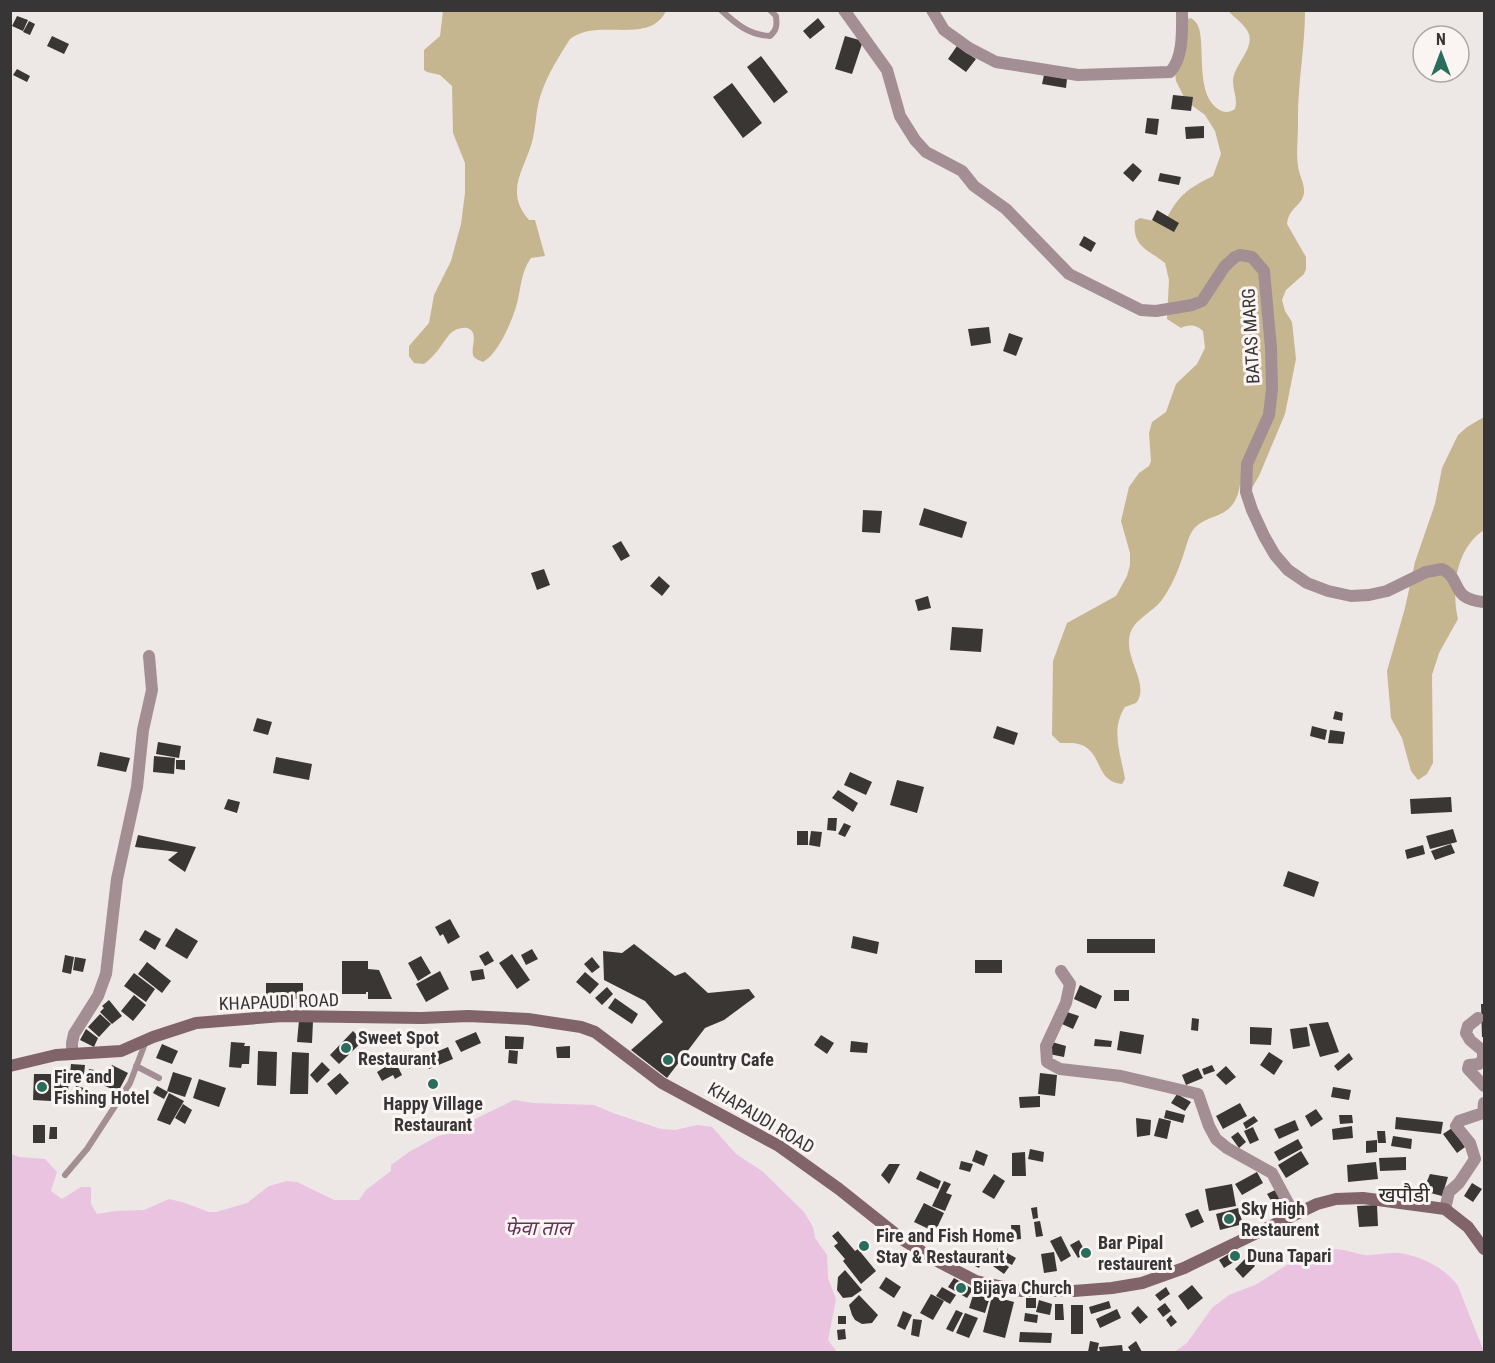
<svg xmlns="http://www.w3.org/2000/svg" width="1495" height="1363" font-family="'Roboto Condensed','Noto Sans Devanagari',sans-serif">
<style>
.green{fill:#c6b68f}
.water{fill:#e9c3e0}
.building{fill:#3a3633}
.lines{fill:none;stroke-linecap:round;stroke-linejoin:round}
.service{stroke:#a38e93;stroke-width:6}
.minor{stroke:#a38e93;stroke-width:12}
.secondary{stroke:#81636a;stroke-width:12}
.poi-dot{fill:#2b6d5d;stroke:#faf4f3;stroke-width:2}
.labels{text-anchor:middle;stroke-width:6;stroke-linejoin:round;paint-order:stroke}
.street-label{font-size:18px;fill:#373535;stroke:#faf4f3}
.poi-label{font-size:18px;font-weight:bold;fill:#373535;stroke:#faf4f3;text-anchor:start}
.water-label{font-size:20px;font-style:italic;fill:#623259;stroke:#faf4f3}
.quarter-label{font-size:21px;fill:#2e2a29;stroke:#faf4f3}
</style>
<rect width="100%" height="100%" fill="#ede7e6"/>
<!-- green -->
<path class="green" d="M 443,11 L 666,11 C 649,46 598,17 570,39 C 558,58 547,75 540,97 C 536,110 536,125 533,138 C 526,169 503,190 529,220 L 535,220 L 545,256 L 531,258 C 520,273 521,291 516,307 C 511,323 498,354 483,362 C 480,361 476,359 474,357 C 470,351 476,340 473,333 C 469,323 453,329 449,335 C 439,348 437,354 424,364 L 414,363 L 409,356 L 409,346 L 429,323 L 434,295 L 451,261 L 461,224 L 465,193 L 465,163 L 453,133 L 452,86 L 440,75 L 427,72 L 424,70 L 424,50 L 440,36 Z
M 1228,11 L 1305,11 C 1305,49 1297,87 1298,125 C 1298,139 1296,153 1298,166 C 1299,175 1305,184 1304,193 C 1302,206 1289,207 1287,224 L 1306,257 L 1306,269 L 1304,274 L 1286,290 L 1282,300 L 1285,311 L 1292,322 L 1296,359 L 1285,414 L 1259,476 L 1243,503 L 1246,487 L 1240,485 C 1234,522 1208,511 1193,530 C 1188,537 1186,548 1183,556 C 1178,571 1171,588 1161,601 C 1153,611 1137,619 1132,629 C 1119,655 1152,683 1136,703 L 1125,707 C 1110,730 1121,754 1125,779 L 1122,784 C 1096,781 1103,757 1084,746 C 1077,742 1068,743 1060,743 L 1052,735 L 1053,661 L 1067,623 L 1116,596 L 1127,576 L 1130,565 L 1130,553 L 1121,521 L 1129,487 L 1139,473 L 1149,466 L 1151,461 L 1149,433 L 1152,422 L 1166,412 L 1176,384 L 1197,364 L 1205,348 L 1203,331 C 1196,325 1190,324 1181,328 L 1167,319 L 1169,280 L 1165,263 C 1148,249 1132,247 1135,221 L 1140,218 L 1154,221 L 1166,220 C 1178,195 1189,188 1213,176 L 1221,154 L 1215,131 L 1205,115 L 1186,101 L 1176,81 L 1174,63 L 1185,20 L 1191,18 C 1196,21 1199,26 1200,33 C 1204,54 1197,95 1218,109 C 1224,113 1229,113 1235,109 C 1238,99 1233,91 1233,81 C 1234,64 1256,48 1248,32 C 1244,24 1234,17 1228,11 Z
M 1484,417 L 1484,530 C 1456,548 1451,589 1458,619 L 1439,653 L 1432,675 L 1433,763 L 1427,774 L 1418,780 L 1411,771 L 1402,738 L 1391,718 L 1387,671 L 1405,608 L 1415,562 L 1435,504 L 1442,468 L 1458,435 L 1467,427 Z"/>
<!-- water -->
<path class="water" d="M 514,1100 L 533,1103 L 594,1105 L 613,1113 L 661,1129 L 675,1130 L 697,1125 L 712,1127 L 736,1154 L 762,1171 L 804,1212 L 813,1227 L 815,1238 L 827,1255 L 828,1278 L 836,1299 L 828,1340 L 837,1352 L 11,1352 L 11,1154 L 19,1157 L 45,1159 L 57,1172 L 51,1191 L 62,1199 L 81,1187 L 91,1187 L 91,1204 L 97,1214 L 116,1211 L 144,1210 L 169,1199 L 182,1202 L 209,1212 L 216,1212 L 247,1203 L 269,1186 L 287,1181 L 297,1182 L 334,1200 L 359,1200 L 366,1190 L 391,1171 L 391,1165 L 409,1152 L 438,1136 L 457,1132 L 473,1120 Z
M 1332,1249 C 1344,1249 1353,1253 1365,1255 C 1373,1256 1384,1253 1393,1253 C 1415,1252 1446,1268 1458,1286 L 1484,1352 L 1174,1352 L 1187,1343 L 1212,1308 L 1229,1295 L 1255,1285 L 1287,1265 Z"/>
<!-- building -->
<path class="building" d="M 17,16 L 28,20 L 23,31 L 12,26 Z
M 818,18 L 825,27 L 810,39 L 803,31 Z
M 29,21 L 35,24 L 30,35 L 23,32 Z
M 52,36 L 69,44 L 64,54 L 47,46 Z
M 845,36 L 863,41 L 852,74 L 835,69 Z
M 957,46 L 976,59 L 966,72 L 948,59 Z
M 761,56 L 788,92 L 774,103 L 747,67 Z
M 17,69 L 30,76 L 27,82 L 13,75 Z
M 1044,75 L 1067,79 L 1066,88 L 1042,84 Z
M 732,83 L 762,123 L 743,138 L 713,97 Z
M 1173,95 L 1193,97 L 1191,111 L 1171,109 Z
M 1147,118 L 1159,119 L 1157,135 L 1145,133 Z
M 1204,126 L 1204,138 L 1186,139 L 1185,127 Z
M 1133,163 L 1142,171 L 1133,182 L 1123,173 Z
M 1160,173 L 1181,177 L 1179,185 L 1158,181 Z
M 1157,210 L 1179,223 L 1174,232 L 1152,220 Z
M 1084,236 L 1096,243 L 1091,252 L 1079,245 Z
M 989,327 L 991,343 L 971,346 L 968,329 Z
M 1009,333 L 1023,338 L 1016,356 L 1003,351 Z
M 924,508 L 967,522 L 962,538 L 919,525 Z
M 863,510 L 882,511 L 880,533 L 862,532 Z
M 621,541 L 630,556 L 621,561 L 612,546 Z
M 544,569 L 550,585 L 537,590 L 531,573 Z
M 659,576 L 670,586 L 662,596 L 650,586 Z
M 928,596 L 931,608 L 918,611 L 915,600 Z
M 952,627 L 983,629 L 981,652 L 950,650 Z
M 1335,711 L 1343,713 L 1342,721 L 1333,719 Z
M 257,718 L 272,722 L 268,735 L 253,731 Z
M 997,726 L 1018,733 L 1014,745 L 993,738 Z
M 1312,726 L 1327,730 L 1325,740 L 1310,736 Z
M 1330,730 L 1345,732 L 1343,744 L 1328,743 Z
M 158,742 L 181,746 L 179,758 L 156,754 Z
M 100,752 L 130,758 L 126,772 L 97,766 Z
M 154,756 L 175,758 L 174,774 L 153,772 Z
M 276,757 L 312,764 L 309,780 L 273,773 Z
M 176,760 L 185,760 L 185,770 L 176,769 Z
M 850,772 L 872,782 L 866,795 L 844,785 Z
M 897,780 L 924,787 L 917,813 L 890,805 Z
M 838,790 L 858,803 L 853,812 L 832,798 Z
M 1451,797 L 1452,812 L 1411,814 L 1410,799 Z
M 228,799 L 240,802 L 237,813 L 224,809 Z
M 828,818 L 837,818 L 836,831 L 827,830 Z
M 844,823 L 851,826 L 845,837 L 838,834 Z
M 1453,829 L 1457,842 L 1430,849 L 1426,836 Z
M 797,831 L 808,831 L 808,845 L 797,845 Z
M 811,831 L 822,832 L 820,847 L 809,845 Z
M 138,835 L 196,847 L 185,872 L 168,860 L 178,852 L 135,847 Z
M 1451,844 L 1455,853 L 1435,860 L 1431,851 Z
M 1423,845 L 1425,854 L 1407,859 L 1405,850 Z
M 1288,871 L 1319,882 L 1314,897 L 1283,886 Z
M 450,919 L 460,937 L 448,944 L 443,934 L 440,936 L 435,927 Z
M 176,928 L 198,941 L 187,959 L 165,946 Z
M 145,930 L 161,939 L 155,950 L 139,940 Z
M 853,936 L 879,942 L 877,954 L 851,948 Z
M 1087,939 L 1155,939 L 1155,953 L 1087,953 Z
M 634,944 L 675,976 L 685,972 L 708,993 L 749,989 L 755,997 L 724,1020 L 705,1028 L 667,1078 L 631,1050 L 663,1022 L 645,1001 L 604,980 L 603,951 L 622,953 Z
M 532,949 L 538,959 L 526,965 L 521,955 Z
M 488,951 L 494,961 L 485,966 L 479,956 Z
M 512,954 L 530,980 L 517,989 L 499,963 Z
M 65,955 L 74,957 L 71,974 L 62,972 Z
M 421,956 L 431,973 L 418,981 L 408,963 Z
M 75,957 L 86,959 L 83,972 L 73,970 Z
M 592,957 L 600,967 L 592,973 L 584,964 Z
M 975,960 L 1002,960 L 1002,973 L 975,973 Z
M 342,961 L 368,961 L 368,969 L 379,970 L 392,999 L 368,999 L 368,992 L 366,992 L 366,994 L 342,994 Z
M 147,962 L 171,981 L 162,993 L 138,974 Z
M 483,969 L 485,979 L 472,981 L 470,971 Z
M 440,971 L 449,989 L 426,1002 L 416,984 Z
M 585,972 L 599,984 L 590,994 L 576,982 Z
M 134,973 L 155,989 L 146,1002 L 124,986 Z
M 266,983 L 303,983 L 303,999 L 266,999 Z
M 1080,985 L 1102,996 L 1096,1009 L 1074,999 Z
M 607,987 L 613,994 L 602,1005 L 595,998 Z
M 1114,990 L 1129,990 L 1129,1001 L 1114,1001 Z
M 134,995 L 146,1005 L 133,1021 L 121,1011 Z
M 615,998 L 638,1014 L 632,1024 L 608,1008 Z
M 109,1000 L 122,1016 L 112,1024 L 100,1012 L 104,1008 L 102,1006 Z
M 1481,1004 L 1484,1004 L 1484,1037 L 1482,1037 Z
M 1067,1012 L 1079,1016 L 1073,1029 L 1062,1024 Z
M 100,1014 L 111,1024 L 99,1037 L 88,1027 Z
M 1192,1018 L 1199,1019 L 1198,1031 L 1191,1030 Z
M 299,1020 L 313,1021 L 312,1043 L 297,1042 Z
M 1328,1022 L 1339,1052 L 1320,1057 L 1309,1024 Z
M 1250,1027 L 1272,1028 L 1271,1045 L 1250,1044 Z
M 1307,1027 L 1310,1046 L 1293,1049 L 1290,1029 Z
M 86,1029 L 98,1038 L 94,1047 L 80,1040 Z
M 353,1031 L 363,1041 L 339,1064 L 330,1055 Z
M 1120,1031 L 1144,1035 L 1141,1054 L 1117,1050 Z
M 476,1032 L 481,1043 L 461,1052 L 455,1041 Z
M 821,1035 L 834,1043 L 827,1054 L 814,1045 Z
M 505,1036 L 524,1037 L 523,1049 L 505,1049 Z
M 1095,1039 L 1112,1041 L 1111,1047 L 1094,1046 Z
M 851,1041 L 868,1043 L 867,1053 L 850,1052 Z
M 231,1042 L 245,1043 L 244,1046 L 250,1046 L 249,1064 L 242,1064 L 241,1068 L 229,1067 Z
M 1052,1042 L 1066,1046 L 1064,1057 L 1049,1054 Z
M 162,1044 L 178,1051 L 172,1064 L 156,1058 Z
M 570,1046 L 570,1058 L 557,1058 L 556,1047 Z
M 448,1047 L 453,1059 L 429,1069 L 424,1057 Z
M 509,1050 L 518,1051 L 517,1064 L 508,1063 Z
M 258,1051 L 277,1052 L 276,1086 L 257,1085 Z
M 292,1052 L 309,1053 L 308,1094 L 290,1094 Z
M 1269,1052 L 1283,1061 L 1274,1075 L 1260,1065 Z
M 1349,1053 L 1353,1059 L 1338,1071 L 1334,1066 Z
M 395,1061 L 402,1075 L 395,1079 L 393,1075 L 382,1081 L 377,1072 Z
M 322,1062 L 330,1070 L 317,1083 L 310,1075 Z
M 71,1064 L 85,1065 L 83,1084 L 69,1083 Z
M 112,1065 L 128,1073 L 118,1092 L 103,1085 Z
M 1212,1065 L 1215,1071 L 1204,1075 L 1202,1069 Z
M 1226,1066 L 1236,1077 L 1226,1085 L 1216,1075 Z
M 1198,1068 L 1203,1078 L 1186,1085 L 1182,1075 Z
M 89,1069 L 105,1072 L 103,1083 L 87,1080 Z
M 173,1072 L 192,1078 L 185,1097 L 167,1091 Z
M 340,1073 L 349,1083 L 336,1095 L 327,1084 Z
M 1040,1073 L 1057,1075 L 1055,1096 L 1038,1094 Z
M 34,1074 L 51,1074 L 51,1101 L 33,1100 Z
M 55,1074 L 69,1074 L 68,1093 L 54,1092 Z
M 199,1079 L 226,1088 L 219,1107 L 193,1098 Z
M 76,1086 L 88,1089 L 87,1098 L 74,1096 Z
M 157,1086 L 168,1092 L 164,1099 L 153,1093 Z
M 1333,1087 L 1351,1090 L 1349,1100 L 1331,1097 Z
M 169,1093 L 184,1101 L 170,1125 L 157,1120 Z
M 1177,1094 L 1191,1102 L 1185,1111 L 1171,1103 Z
M 1040,1096 L 1040,1107 L 1020,1108 L 1019,1097 Z
M 1240,1103 L 1247,1116 L 1223,1129 L 1216,1116 Z
M 183,1104 L 192,1110 L 185,1124 L 175,1118 Z
M 1316,1109 L 1323,1119 L 1311,1127 L 1305,1116 Z
M 1166,1110 L 1185,1115 L 1183,1123 L 1164,1118 Z
M 1339,1115 L 1352,1115 L 1353,1123 L 1340,1124 Z
M 1254,1116 L 1258,1121 L 1246,1129 L 1243,1123 Z
M 1396,1117 L 1443,1122 L 1441,1134 L 1395,1129 Z
M 1136,1118 L 1151,1120 L 1150,1135 L 1137,1137 Z
M 1159,1118 L 1171,1121 L 1167,1139 L 1154,1136 Z
M 1295,1120 L 1299,1130 L 1279,1139 L 1274,1129 Z
M 33,1125 L 45,1125 L 45,1143 L 33,1143 Z
M 1352,1126 L 1353,1138 L 1333,1140 L 1332,1129 Z
M 50,1127 L 57,1127 L 57,1139 L 49,1139 Z
M 1253,1127 L 1259,1140 L 1250,1144 L 1244,1131 Z
M 1452,1128 L 1465,1147 L 1457,1153 L 1443,1134 Z
M 1377,1131 L 1385,1131 L 1386,1143 L 1378,1143 Z
M 1238,1132 L 1246,1142 L 1239,1148 L 1231,1137 Z
M 1393,1136 L 1412,1139 L 1411,1149 L 1391,1146 Z
M 1298,1139 L 1303,1148 L 1279,1161 L 1274,1152 Z
M 1377,1140 L 1377,1152 L 1366,1153 L 1366,1141 Z
M 1030,1149 L 1044,1152 L 1043,1162 L 1028,1159 Z
M 976,1150 L 988,1155 L 984,1166 L 972,1161 Z
M 1301,1151 L 1309,1164 L 1286,1178 L 1278,1165 Z
M 1025,1152 L 1026,1176 L 1012,1176 L 1012,1153 Z
M 1406,1157 L 1406,1170 L 1380,1171 L 1379,1158 Z
M 961,1161 L 973,1164 L 970,1172 L 959,1169 Z
M 1376,1162 L 1378,1179 L 1348,1182 L 1347,1165 Z
M 889,1164 L 900,1164 L 889,1184 L 881,1175 Z
M 920,1171 L 941,1181 L 938,1189 L 916,1179 Z
M 1257,1172 L 1263,1183 L 1242,1195 L 1235,1184 Z
M 994,1174 L 1005,1181 L 994,1199 L 982,1192 Z
M 1430,1174 L 1448,1177 L 1442,1196 L 1423,1191 Z
M 944,1181 L 951,1184 L 946,1193 L 952,1195 L 945,1211 L 932,1206 Z
M 1472,1183 L 1482,1189 L 1473,1202 L 1464,1196 Z
M 1232,1184 L 1236,1206 L 1209,1211 L 1205,1189 Z
M 1275,1190 L 1281,1199 L 1273,1204 L 1267,1194 Z
M 924,1203 L 944,1213 L 935,1232 L 914,1222 Z
M 1377,1205 L 1378,1226 L 1359,1227 L 1357,1206 Z
M 1037,1207 L 1038,1218 L 1033,1219 L 1031,1208 Z
M 1238,1208 L 1243,1224 L 1220,1230 L 1216,1214 Z
M 1198,1209 L 1204,1222 L 1191,1228 L 1185,1214 Z
M 1040,1221 L 1043,1236 L 1036,1237 L 1034,1222 Z
M 1011,1225 L 1020,1225 L 1021,1239 L 1012,1240 Z
M 838,1231 L 855,1251 L 858,1249 L 876,1271 L 861,1284 L 843,1261 L 845,1259 L 834,1246 L 838,1243 L 832,1236 Z
M 941,1231 L 947,1234 L 942,1245 L 935,1241 Z
M 1061,1236 L 1071,1256 L 1061,1262 L 1050,1241 Z
M 1079,1240 L 1086,1253 L 1078,1258 L 1070,1245 Z
M 998,1248 L 1016,1258 L 1012,1265 L 994,1256 Z
M 1237,1249 L 1242,1257 L 1224,1268 L 1219,1260 Z
M 1054,1252 L 1057,1271 L 1044,1273 L 1041,1254 Z
M 975,1255 L 983,1259 L 979,1268 L 971,1264 Z
M 990,1255 L 1009,1267 L 1004,1274 L 986,1261 Z
M 1247,1257 L 1255,1266 L 1243,1278 L 1235,1269 Z
M 845,1270 L 862,1290 L 852,1297 L 843,1298 L 837,1290 L 838,1277 Z
M 886,1277 L 901,1287 L 894,1298 L 879,1288 Z
M 954,1278 L 973,1289 L 967,1298 L 948,1287 Z
M 1192,1285 L 1203,1298 L 1188,1310 L 1178,1296 Z
M 942,1287 L 956,1295 L 950,1304 L 936,1296 Z
M 1166,1287 L 1170,1294 L 1160,1301 L 1155,1295 Z
M 974,1292 L 990,1297 L 985,1313 L 969,1308 Z
M 931,1294 L 944,1301 L 933,1320 L 920,1313 Z
M 859,1295 L 878,1315 L 872,1323 L 862,1324 L 855,1320 L 852,1315 L 849,1305 Z
M 992,1296 L 1014,1302 L 1005,1338 L 983,1332 Z
M 1026,1298 L 1036,1298 L 1036,1308 L 1026,1308 Z
M 1039,1300 L 1052,1304 L 1050,1315 L 1036,1312 Z
M 1109,1301 L 1111,1308 L 1091,1314 L 1089,1307 Z
M 1165,1303 L 1171,1311 L 1163,1317 L 1157,1309 Z
M 1055,1304 L 1063,1304 L 1064,1320 L 1055,1320 Z
M 1071,1305 L 1083,1305 L 1083,1334 L 1071,1334 Z
M 1138,1306 L 1148,1317 L 1140,1324 L 1131,1313 Z
M 1117,1309 L 1121,1318 L 1100,1328 L 1096,1319 Z
M 956,1310 L 963,1313 L 953,1332 L 946,1329 Z
M 903,1311 L 912,1315 L 905,1330 L 897,1326 Z
M 965,1313 L 978,1318 L 969,1338 L 956,1333 Z
M 1025,1313 L 1038,1315 L 1037,1323 L 1024,1321 Z
M 1171,1315 L 1177,1322 L 1171,1327 L 1166,1320 Z
M 838,1316 L 846,1316 L 846,1324 L 838,1324 Z
M 913,1319 L 922,1320 L 919,1337 L 911,1335 Z
M 845,1329 L 846,1339 L 838,1340 L 837,1330 Z
M 1020,1332 L 1052,1333 L 1051,1343 L 1019,1342 Z
M 1090,1341 L 1099,1343 L 1097,1352 L 1088,1352 Z
M 1136,1341 L 1142,1352 L 1131,1352 L 1128,1347 Z
M 1122,1345 L 1123,1352 L 1100,1352 L 1099,1347 Z"/>
<g class="lines">
<!-- service -->
<path class="service" d="M 721,10 C 736,24 749,35 770,36 C 777,30 777,25 776,16 L 770,10
M 136,1066 L 159,1078
M 65,1175 L 87,1149 L 130,1083 L 146,1041"/>
<!-- minor -->
<path class="minor" d="M 844,10 L 887,70 L 900,116 L 915,140 L 926,152 L 962,171 L 974,186 L 1006,209 L 1069,274 L 1141,310 L 1156,311 L 1192,305 L 1202,301 L 1225,266 L 1235,257 L 1240,255 L 1252,257 L 1264,271 L 1271,348 L 1272,389 L 1269,415 L 1247,464 L 1246,492 L 1252,510 L 1264,536 L 1275,555 L 1288,570 L 1307,583 L 1328,591 L 1351,596 L 1369,595 L 1387,591 L 1426,572 L 1442,569 C 1463,579 1449,599 1484,602
M 932,10 L 944,30 L 969,48 L 996,62 L 1078,75 L 1170,72 C 1184,58 1182,29 1182,10
M 1061,971 L 1070,984 L 1066,1003 L 1046,1046 L 1047,1062 L 1060,1069 L 1121,1076 L 1198,1094 L 1209,1126 L 1216,1139 L 1227,1148 L 1272,1173 L 1294,1214
M 1478,1018 L 1468,1026 L 1466,1033 L 1470,1040 L 1483,1051 L 1483,1059 L 1479,1064 L 1469,1065 L 1468,1069 L 1484,1086
M 72,1054 L 72,1043 L 74,1034 L 98,996 L 106,974 L 117,879 L 137,787 L 143,730 L 152,690 L 149,656
M 1445,1209 L 1449,1192 L 1459,1183 L 1475,1159 L 1470,1143 L 1456,1126 L 1459,1121 L 1483,1113 L 1484,1103"/>
<!-- secondary -->
<path class="secondary" d="M 10,1066 L 56,1055 L 121,1051 L 153,1037 L 196,1023 L 282,1016 L 422,1018 L 468,1016 L 528,1019 L 581,1027 L 595,1032 L 662,1083 L 779,1146 L 839,1189 L 903,1240 L 939,1262 L 976,1281 L 1021,1291 L 1074,1291 L 1112,1288 L 1142,1283 L 1184,1268 L 1317,1204 L 1336,1199 L 1363,1198 L 1445,1209 L 1468,1227 L 1484,1249"/>
</g>
<!-- markers -->
<g class="poi-dot">
<circle cx="346" cy="1048" r="6"/>
<circle cx="668" cy="1060" r="6"/>
<circle cx="433" cy="1084" r="6"/>
<circle cx="42" cy="1087" r="6"/>
<circle cx="1229" cy="1219" r="6"/>
<circle cx="864" cy="1246" r="6"/>
<circle cx="1086" cy="1253" r="6"/>
<circle cx="1235" cy="1256" r="6"/>
<circle cx="961" cy="1288" r="6"/>
</g>
<g class="labels">
<!-- street labels -->
<g class="street-label">
<text transform="translate(1251 336) rotate(-93)" y="6">BATAS MARG</text>
<text transform="translate(279 1002) rotate(-2)" y="6">KHAPAUDI ROAD</text>
<text transform="translate(761 1118) rotate(31)" y="6">KHAPAUDI ROAD</text>
</g>
<!-- poi labels -->
<g class="poi-label">
<text x="358" y="1044">Sweet Spot<tspan x="358" dy="21">Restaurant</tspan></text>
<text x="680" y="1066">Country Cafe</text>
<text x="54" y="1083">Fire and<tspan x="54" dy="21">Fishing Hotel</tspan></text>
<text x="433" y="1110" text-anchor="middle">Happy Village<tspan x="433" dy="21">Restaurant</tspan></text>
<text x="1241" y="1215">Sky High<tspan x="1241" dy="21">Restaurent</tspan></text>
<text x="876" y="1242">Fire and Fish Home<tspan x="876" dy="21">Stay &amp; Restaurant</tspan></text>
<text x="1098" y="1249">Bar Pipal<tspan x="1098" dy="21">restaurent</tspan></text>
<text x="1247" y="1262">Duna Tapari</text>
<text x="973" y="1294">Bijaya Church</text>
</g>
<!-- water labels -->
<g class="water-label">
<text x="538" y="1235">फेवा ताल</text>
</g>
<!-- quarter labels -->
<g class="quarter-label">
<text x="1404" y="1202">खपौडी</text>
</g>
</g>
<!-- border -->
<rect width="1495" height="1363" fill="none" stroke="#373535" stroke-width="24"/>
<!-- north arrow -->
<g transform="translate(1441 54)"><circle r="28" fill="#faf4f3" stroke="#aca8a7" stroke-width="1.5"/>
<path d="M0-4.5L10 22L0 15L-10 22Z" fill="#2b6d5d"/>
<text y="-9" font-size="16" font-weight="bold" text-anchor="middle" fill="#373535">N</text>
</g>
</svg>
